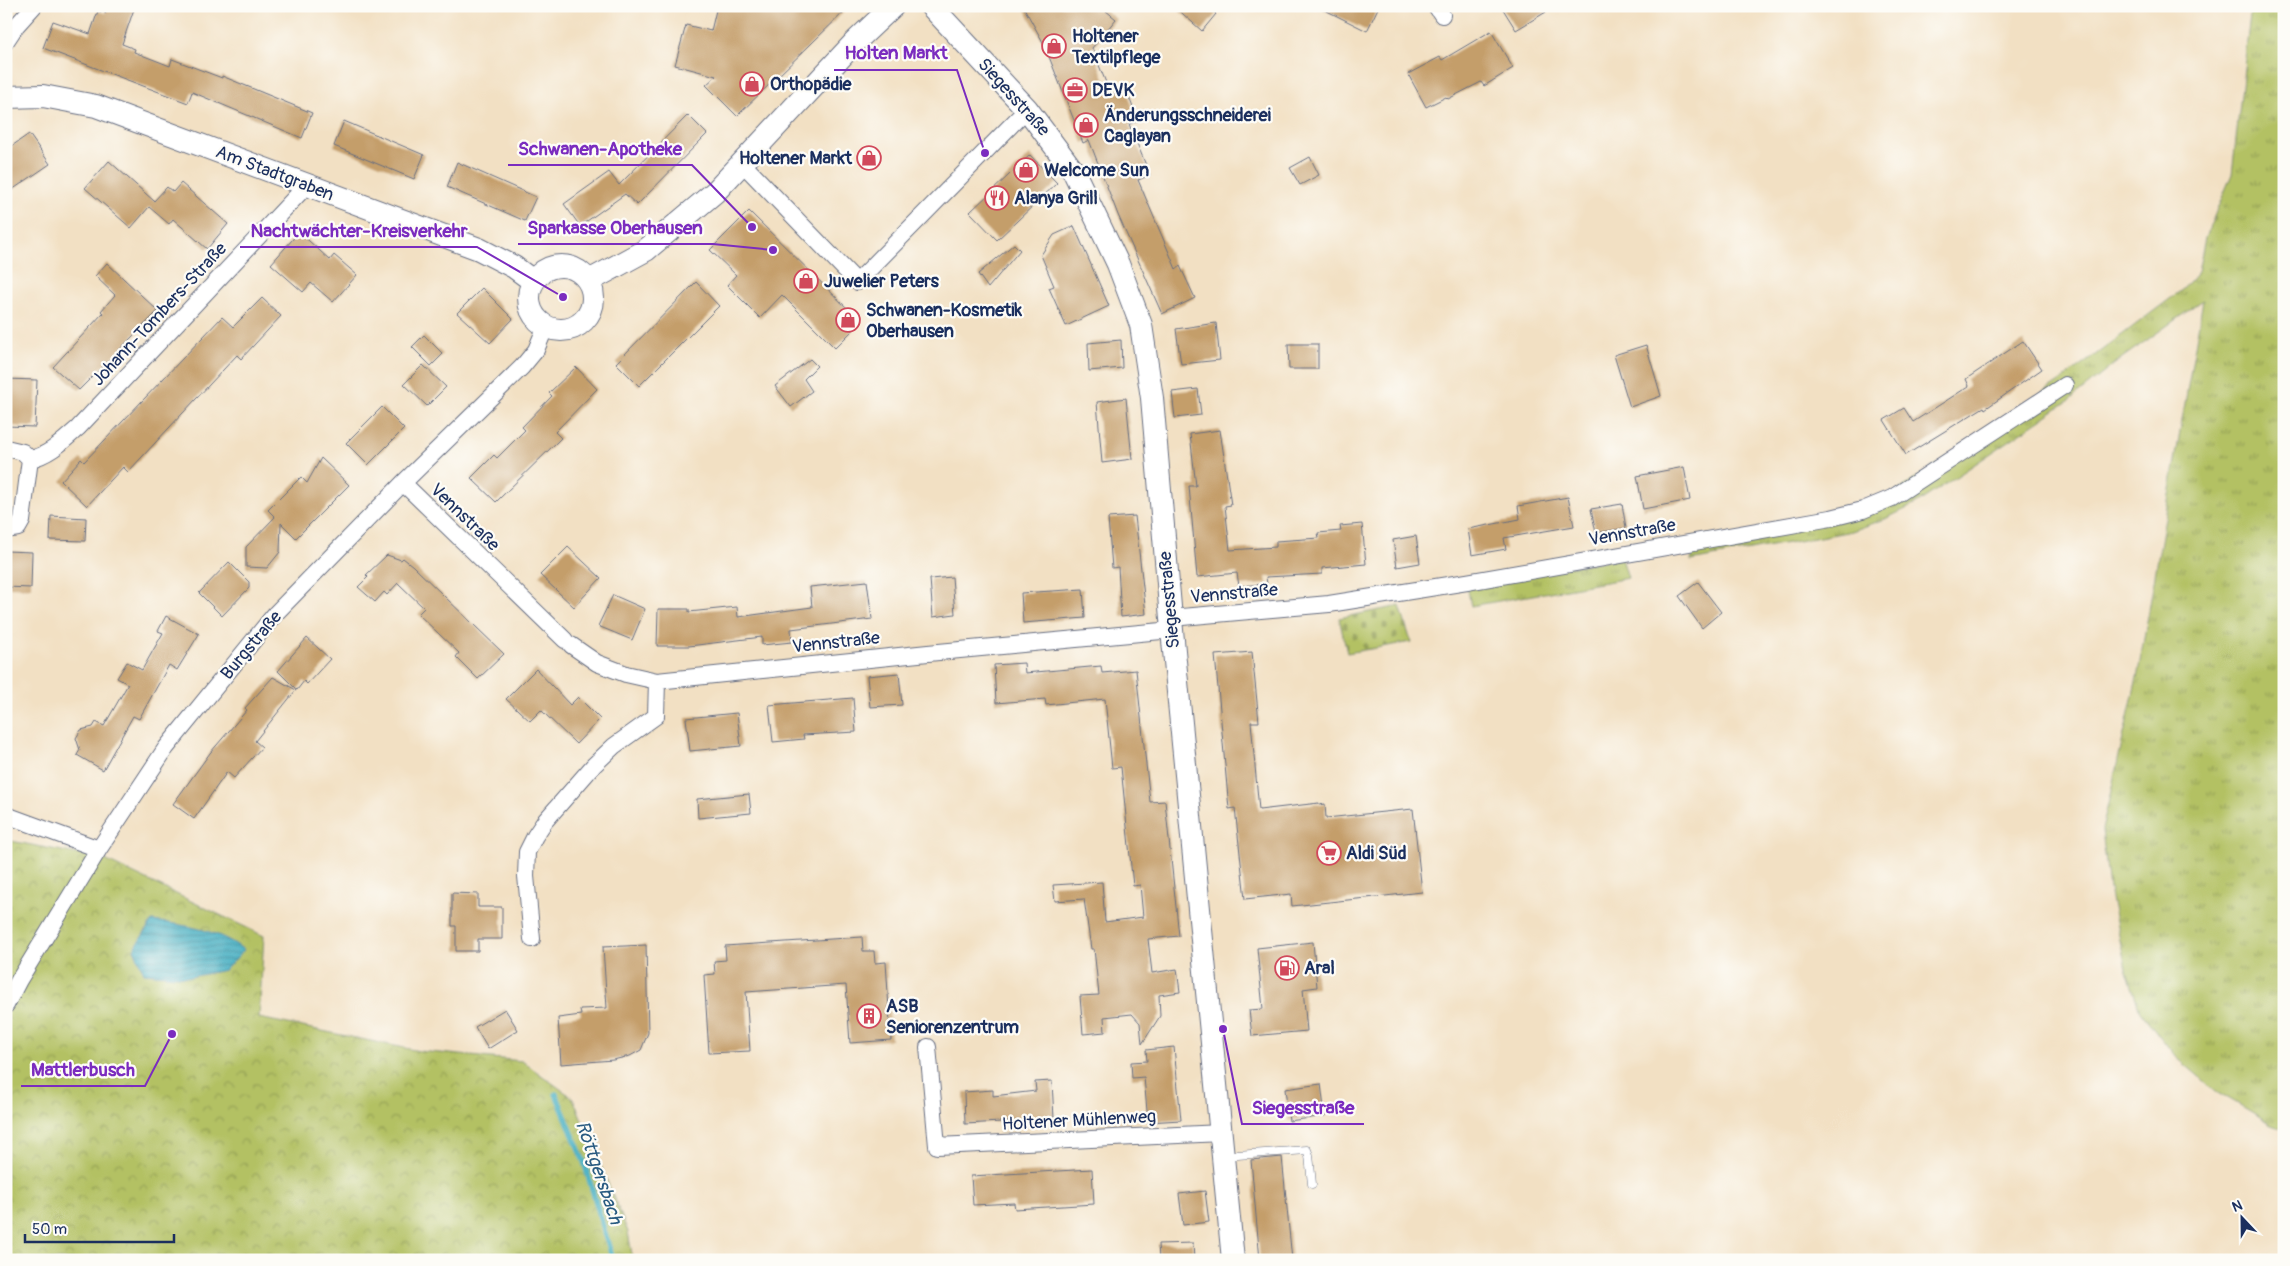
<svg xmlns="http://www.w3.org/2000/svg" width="2290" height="1266" font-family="Pangolin,sans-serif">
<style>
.grass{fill:url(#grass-tufts);stroke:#677860}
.cemetery{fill:url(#cemetery-stones);stroke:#677860}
.park{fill:url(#park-crowns);stroke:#677860}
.water{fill:url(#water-rules);stroke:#2e6e90}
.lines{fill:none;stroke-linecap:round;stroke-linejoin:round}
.stream{stroke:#42adc1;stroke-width:5.5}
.building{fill:#c49e6b}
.lane-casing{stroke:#666d81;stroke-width:9}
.street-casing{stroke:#666d81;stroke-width:18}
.secondary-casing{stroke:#666d81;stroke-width:24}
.lane{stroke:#fff;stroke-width:8}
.street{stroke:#fff;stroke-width:16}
.secondary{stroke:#fff;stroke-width:22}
.labels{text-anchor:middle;stroke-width:4.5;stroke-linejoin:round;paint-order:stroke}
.poi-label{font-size:18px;font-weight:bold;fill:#1b2f5e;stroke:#fdfcf7;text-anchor:start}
.street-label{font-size:18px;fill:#1b2f5e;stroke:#fdfcf7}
.water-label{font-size:19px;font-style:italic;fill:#295b81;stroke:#fdfcf7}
.leader{fill:none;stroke:#7b2cbf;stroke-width:2}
.callout-dot{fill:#7b2cbf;stroke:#fdfcf7;stroke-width:2}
.callout-label{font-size:19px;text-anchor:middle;font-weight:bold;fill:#7b2cbf;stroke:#fdfcf7;stroke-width:4.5;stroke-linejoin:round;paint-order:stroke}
</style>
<defs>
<pattern id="grass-tufts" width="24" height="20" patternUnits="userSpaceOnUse" patternTransform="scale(1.25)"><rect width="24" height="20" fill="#b3c163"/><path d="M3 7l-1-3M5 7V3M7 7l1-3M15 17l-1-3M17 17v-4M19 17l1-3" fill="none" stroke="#919d55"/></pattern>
<pattern id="cemetery-stones" width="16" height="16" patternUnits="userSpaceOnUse" patternTransform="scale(1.25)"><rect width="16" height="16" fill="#b3c163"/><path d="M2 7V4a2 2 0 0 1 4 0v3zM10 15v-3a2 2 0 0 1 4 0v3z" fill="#919d55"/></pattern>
<pattern id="park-crowns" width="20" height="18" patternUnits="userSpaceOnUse" patternTransform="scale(1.25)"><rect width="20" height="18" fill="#b3c163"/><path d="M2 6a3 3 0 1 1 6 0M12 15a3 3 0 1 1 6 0" fill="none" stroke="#919d55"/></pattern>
<pattern id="water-rules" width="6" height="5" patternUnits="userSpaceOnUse" patternTransform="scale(1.25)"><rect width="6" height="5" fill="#42adc1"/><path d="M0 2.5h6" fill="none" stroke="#368da0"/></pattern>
</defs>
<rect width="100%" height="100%" fill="#fdfcf7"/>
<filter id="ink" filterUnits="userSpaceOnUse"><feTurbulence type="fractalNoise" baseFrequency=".02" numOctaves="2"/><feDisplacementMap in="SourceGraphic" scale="10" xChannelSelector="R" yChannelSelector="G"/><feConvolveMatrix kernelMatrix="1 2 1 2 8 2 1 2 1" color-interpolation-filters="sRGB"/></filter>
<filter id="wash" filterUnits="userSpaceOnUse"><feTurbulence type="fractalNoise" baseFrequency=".0096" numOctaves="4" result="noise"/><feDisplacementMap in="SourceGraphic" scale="20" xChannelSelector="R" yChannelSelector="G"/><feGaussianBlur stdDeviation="1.12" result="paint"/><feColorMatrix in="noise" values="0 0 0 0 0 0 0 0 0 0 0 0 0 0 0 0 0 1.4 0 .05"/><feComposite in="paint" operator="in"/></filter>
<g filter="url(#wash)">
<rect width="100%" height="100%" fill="#f2e0c3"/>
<!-- grass -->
<path class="grass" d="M 2251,6 L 2284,6 L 2284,1128 L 2272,1124 L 2216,1091 L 2176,1057 L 2140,1011 L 2126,968 L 2109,889 L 2102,830 L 2138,673 L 2203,300 L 2122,358 L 2071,399 L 1916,504 L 1885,519 L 1852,531 L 1691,561 L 1695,544 L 1865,513 L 2062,380 L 2183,289 L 2198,272 L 2205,238 L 2232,174 Z
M 1622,558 L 1628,578 L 1471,606 L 1467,585 Z"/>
<!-- cemetery -->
<path class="cemetery" d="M 1400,606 L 1411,642 L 1347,653 L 1339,618 Z"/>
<!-- park -->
<path class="park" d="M 6,840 L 103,859 L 264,936 L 259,1018 L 419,1051 L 522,1061 L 573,1098 L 628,1232 L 633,1260 L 6,1260 Z"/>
<!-- water -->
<path class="water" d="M 152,921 C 185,925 217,929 244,950 L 225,970 L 190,977 L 144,973 L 134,949 Z"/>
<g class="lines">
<!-- stream -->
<path class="stream" d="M 556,1094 L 584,1162 L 613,1260"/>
</g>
<g id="blocks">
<!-- building -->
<path class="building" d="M 108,6 L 135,6 L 122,44 L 135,49 L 134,52 L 170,66 L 172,59 L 222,78 L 222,76 L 312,113 L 302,138 L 192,92 L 188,103 L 43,48 L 53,21 L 90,34 L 98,11 L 105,13 Z
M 717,6 L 850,6 L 737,116 L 706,85 L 716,76 L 675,65 L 686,25 L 711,31 Z
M 1023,6 L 1100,6 L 1116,19 L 1092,48 L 1111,95 L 1126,89 L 1138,121 L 1129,124 L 1150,175 L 1138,180 L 1176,269 L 1180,266 L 1195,298 L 1162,314 L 1118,215 L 1089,140 L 1083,143 L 1044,44 Z
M 1174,6 L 1208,6 L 1216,14 L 1202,31 Z
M 1317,6 L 1379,6 L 1367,31 Z
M 1501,6 L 1556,6 L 1516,30 Z
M 1491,31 L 1513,68 L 1484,86 L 1481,82 L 1448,99 L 1446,97 L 1426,107 L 1408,74 L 1440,57 L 1442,60 Z
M 688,115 L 707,134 L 637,205 L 625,194 L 580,226 L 564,204 L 609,172 L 619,185 Z
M 344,121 L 424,155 L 414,179 L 334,146 Z
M 29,134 L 50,164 L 6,194 L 6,150 Z
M 1030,155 L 1057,183 L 997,240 L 970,212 Z
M 1310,157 L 1319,175 L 1300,185 L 1290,168 Z
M 109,161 L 154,201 L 167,187 L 173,192 L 181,183 L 228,224 L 207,249 L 173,219 L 169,224 L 149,207 L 131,228 L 85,188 Z
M 457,162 L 536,197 L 525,221 L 447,187 Z
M 749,211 L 861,322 L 835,348 L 782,295 L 760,318 L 727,285 L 736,275 L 710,250 Z
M 1074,226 L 1109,306 L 1066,326 L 1049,288 L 1054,286 L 1041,255 L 1054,235 Z
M 299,232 L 330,260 L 334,255 L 357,275 L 333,302 L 311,283 L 303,292 L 271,264 Z
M 1014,244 L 1020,250 L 988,288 L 978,274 Z
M 107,263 L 158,311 L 79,390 L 53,367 L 103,313 L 101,311 L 115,295 L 95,276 Z
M 696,282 L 719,306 L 639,386 L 616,363 Z
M 482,288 L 513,319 L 490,343 L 457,313 Z
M 262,298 L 281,316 L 241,359 L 237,355 L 128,472 L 123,467 L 87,506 L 61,481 L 81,459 L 84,462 L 222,317 L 233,327 Z
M 1216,323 L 1220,360 L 1181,364 L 1176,329 Z
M 424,335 L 443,354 L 431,366 L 412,347 Z
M 1121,340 L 1122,368 L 1089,371 L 1088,343 Z
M 2023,341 L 2042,369 L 1985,409 L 1984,407 L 1906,455 L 1884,420 L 1904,408 L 1913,422 L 1969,386 L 1966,379 Z
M 1288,344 L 1318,344 L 1318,369 L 1289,369 Z
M 1646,345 L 1661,396 L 1630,407 L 1614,355 Z
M 810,359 L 817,366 L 804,379 L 812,391 L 791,407 L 775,386 Z
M 423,365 L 446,387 L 427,406 L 404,384 Z
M 576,367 L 597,389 L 555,432 L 561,438 L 496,502 L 471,478 L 494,455 L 497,458 L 525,430 L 522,427 L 552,396 L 549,393 Z
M 6,379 L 37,380 L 35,427 L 6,426 Z
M 1198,389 L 1201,415 L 1175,418 L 1172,392 Z
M 1126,398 L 1132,459 L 1102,463 L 1097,402 Z
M 382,407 L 404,429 L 368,465 L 346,443 Z
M 1220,430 L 1231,505 L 1225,506 L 1230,550 L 1276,547 L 1276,541 L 1319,538 L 1318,533 L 1341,531 L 1340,526 L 1362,524 L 1366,564 L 1322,568 L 1322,574 L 1266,577 L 1267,584 L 1239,586 L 1237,573 L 1197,577 L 1189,486 L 1196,486 L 1190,434 Z
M 321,458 L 349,485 L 296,538 L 281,523 L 280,552 L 267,568 L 246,567 L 246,547 L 275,517 L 268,510 L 301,477 L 307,483 Z
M 1684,467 L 1690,500 L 1643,509 L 1637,476 Z
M 1568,497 L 1574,526 L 1504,538 L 1506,549 L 1472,555 L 1468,529 L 1520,519 L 1518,506 Z
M 1622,504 L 1626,528 L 1596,533 L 1591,509 Z
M 51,516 L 86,518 L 85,541 L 50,540 Z
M 1135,516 L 1146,614 L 1121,617 L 1118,567 L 1112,568 L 1108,518 Z
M 1416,536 L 1420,563 L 1397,567 L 1393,540 Z
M 568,547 L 601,578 L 574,607 L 540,575 Z
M 6,551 L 32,552 L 31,588 L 6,587 Z
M 387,555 L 401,560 L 403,558 L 413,566 L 504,654 L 478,679 L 456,657 L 459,653 L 418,614 L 424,608 L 398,583 L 387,595 L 384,592 L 375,602 L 358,587 L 368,577 L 366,575 Z
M 229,562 L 249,582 L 249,588 L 222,616 L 199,593 Z
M 952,577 L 955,614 L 933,617 L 930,579 Z
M 867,581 L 872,619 L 791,629 L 792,642 L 762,645 L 762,637 L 689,646 L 657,646 L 658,609 L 689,609 L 689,612 L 737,607 L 738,617 L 812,607 L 810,587 Z
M 1698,582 L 1721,612 L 1702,628 L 1679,596 Z
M 1083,589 L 1085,618 L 1023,623 L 1021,593 Z
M 613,595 L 645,609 L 632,640 L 598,626 Z
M 166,616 L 199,634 L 177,670 L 169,665 L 139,719 L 133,716 L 103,770 L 77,755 L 80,750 L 76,738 L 81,730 L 93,727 L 96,722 L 104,726 L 128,684 L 117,678 L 127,662 L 142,670 L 163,633 L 158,631 Z
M 307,638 L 330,659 L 307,684 L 304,681 L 297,690 L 278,671 Z
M 1252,652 L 1259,722 L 1251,722 L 1259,810 L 1319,803 L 1319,805 L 1325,804 L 1326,818 L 1413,809 L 1422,892 L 1292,906 L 1291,894 L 1245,899 L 1235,808 L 1229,809 L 1215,655 Z
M 1024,663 L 1025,673 L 1101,666 L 1102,673 L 1136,670 L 1150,802 L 1165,801 L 1179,936 L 1148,939 L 1152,973 L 1177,969 L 1180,992 L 1159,995 L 1160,1016 L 1142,1044 L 1140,1023 L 1132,1014 L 1104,1017 L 1105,1032 L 1083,1034 L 1080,996 L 1099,995 L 1094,949 L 1091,949 L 1084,899 L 1055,901 L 1053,885 L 1102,882 L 1105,922 L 1143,917 L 1140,885 L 1133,886 L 1121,767 L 1112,768 L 1105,699 L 1046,705 L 1045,699 L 996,703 L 994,665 Z
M 536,669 L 570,705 L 578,697 L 600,719 L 576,744 L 541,710 L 530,721 L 506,699 Z
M 899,673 L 902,705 L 870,707 L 867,676 Z
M 273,677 L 296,690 L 255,741 L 262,747 L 234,778 L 227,772 L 194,819 L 173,804 L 210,753 L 247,710 L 245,708 Z
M 853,698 L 856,732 L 803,735 L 804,739 L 773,742 L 769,705 Z
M 737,713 L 741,746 L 690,751 L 686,718 Z
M 749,794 L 751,813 L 698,818 L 697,799 Z
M 452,893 L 478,894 L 478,907 L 502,907 L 502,939 L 478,939 L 478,951 L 456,951 L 456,926 L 452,926 Z
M 862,937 L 863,951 L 874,951 L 875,963 L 886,962 L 891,1040 L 850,1043 L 846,985 L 746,992 L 750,1051 L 709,1053 L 704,975 L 715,974 L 714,961 L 726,960 L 725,946 Z
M 1313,942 L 1317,987 L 1303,989 L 1307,1031 L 1252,1036 L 1249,1010 L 1263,1009 L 1257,948 Z
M 646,945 L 648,1033 L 641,1050 L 630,1056 L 613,1060 L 561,1064 L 558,1018 L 581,1015 L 580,1009 L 607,1008 L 603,947 Z
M 505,1009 L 518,1030 L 488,1049 L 475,1027 Z
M 1174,1047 L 1181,1120 L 1148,1122 L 1144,1077 L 1132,1078 L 1131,1062 L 1147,1061 L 1146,1050 Z
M 1052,1081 L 1054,1119 L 965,1124 L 964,1092 L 993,1090 L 993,1096 L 1036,1091 L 1035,1082 Z
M 1321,1084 L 1325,1116 L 1289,1121 L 1285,1089 Z
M 1282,1157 L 1292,1260 L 1260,1260 L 1251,1160 Z
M 1092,1169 L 1094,1204 L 1015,1209 L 1014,1203 L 973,1205 L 971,1176 Z
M 1205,1191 L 1209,1222 L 1183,1225 L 1179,1194 Z
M 1193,1243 L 1194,1260 L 1159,1260 L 1158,1244 Z"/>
</g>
</g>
<g filter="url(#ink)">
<use href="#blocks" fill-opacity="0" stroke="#666d81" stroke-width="1"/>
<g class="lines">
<!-- lane casing -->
<g class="lane-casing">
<path id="lane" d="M 1224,1156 L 1307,1150 L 1309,1155 L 1312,1184"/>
</g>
<!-- street casing -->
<g class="street-casing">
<path id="street" d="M 1436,6 L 1442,15
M 6,41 L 16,26 L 34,6
M 743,164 L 857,282 L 1027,109
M 6,448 L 23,452 L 30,459 C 50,455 64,440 78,428 L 307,185
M 403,483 L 565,640
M 6,530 L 18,528 L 22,521 L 30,459
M 1171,618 L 1329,604 L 1467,582 L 1831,518 L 1863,510 L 1892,498 L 2065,385
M 571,645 L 597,663 L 626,674 L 657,681 L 928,653 L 1172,630
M 6,815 L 99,849
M 532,939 L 526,876 L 527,852 L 535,836 L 545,821 L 594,765 L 614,746 L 656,716 L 657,681
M 6,1005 L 19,980 L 99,849 L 166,748 L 275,614 L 403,483 L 522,367 L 536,350 L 546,326
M 928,1047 L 937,1146 L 1222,1133"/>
</g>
<!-- secondary casing -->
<g class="secondary-casing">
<path id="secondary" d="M 931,6 L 1027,109 L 1074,172 L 1118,264 L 1141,325 L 1152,398 L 1172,630 L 1233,1260
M 6,97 L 43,96 L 96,106 L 479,249 L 514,267 L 533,281
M529 298a32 32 0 1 1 64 0a32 32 0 1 1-64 0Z
M 589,281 L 646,250 L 715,192 L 855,42 L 893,6"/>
</g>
<!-- lane -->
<use href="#lane" class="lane"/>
<!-- street -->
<use href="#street" class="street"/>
<!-- secondary -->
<use href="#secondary" class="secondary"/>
</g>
</g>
<!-- icons -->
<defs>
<g id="shop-ring" transform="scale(1.25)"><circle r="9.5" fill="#fdfcf7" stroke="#d1495b" stroke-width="1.5"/><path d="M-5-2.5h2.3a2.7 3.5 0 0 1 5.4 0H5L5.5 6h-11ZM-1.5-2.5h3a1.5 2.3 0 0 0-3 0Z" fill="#d1495b"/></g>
<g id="office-ring" transform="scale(1.25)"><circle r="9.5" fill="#fdfcf7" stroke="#d1495b" stroke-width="1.5"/><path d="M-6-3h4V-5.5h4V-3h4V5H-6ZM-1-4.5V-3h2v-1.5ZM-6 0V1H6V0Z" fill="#d1495b"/></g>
<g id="restaurant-ring" transform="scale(1.25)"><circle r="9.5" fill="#fdfcf7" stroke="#d1495b" stroke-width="1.5"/><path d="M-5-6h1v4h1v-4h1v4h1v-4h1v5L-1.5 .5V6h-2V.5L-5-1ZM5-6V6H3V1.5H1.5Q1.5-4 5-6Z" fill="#d1495b"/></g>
<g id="supermarket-ring" transform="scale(1.25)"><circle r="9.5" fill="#fdfcf7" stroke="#d1495b" stroke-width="1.5"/><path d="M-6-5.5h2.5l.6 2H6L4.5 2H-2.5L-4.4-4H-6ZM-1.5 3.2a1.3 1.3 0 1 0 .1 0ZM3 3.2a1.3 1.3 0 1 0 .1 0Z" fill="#d1495b"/></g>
<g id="fuel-ring" transform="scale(1.25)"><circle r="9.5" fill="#fdfcf7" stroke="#d1495b" stroke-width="1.5"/><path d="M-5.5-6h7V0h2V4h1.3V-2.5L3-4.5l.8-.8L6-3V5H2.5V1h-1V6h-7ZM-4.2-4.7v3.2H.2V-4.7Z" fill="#d1495b"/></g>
<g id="building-ring" transform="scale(1.25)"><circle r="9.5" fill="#fdfcf7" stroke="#d1495b" stroke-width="1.5"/><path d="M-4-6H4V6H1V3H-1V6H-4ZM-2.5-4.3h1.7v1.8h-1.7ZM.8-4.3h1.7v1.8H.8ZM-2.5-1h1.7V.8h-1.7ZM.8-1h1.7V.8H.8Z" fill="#d1495b"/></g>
</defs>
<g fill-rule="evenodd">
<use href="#shop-ring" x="1054" y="46"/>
<use href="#shop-ring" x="752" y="84"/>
<use href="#office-ring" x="1075" y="90"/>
<use href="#shop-ring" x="1086" y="125"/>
<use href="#shop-ring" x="869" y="158"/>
<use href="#shop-ring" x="1026" y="170"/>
<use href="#restaurant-ring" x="997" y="198"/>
<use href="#shop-ring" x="806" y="281"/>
<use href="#shop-ring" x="848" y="320"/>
<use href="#supermarket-ring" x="1329" y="853"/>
<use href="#fuel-ring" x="1287" y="968"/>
<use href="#building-ring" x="869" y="1016"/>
</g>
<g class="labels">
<!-- poi labels -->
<g class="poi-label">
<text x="1072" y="42">Holtener<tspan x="1072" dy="21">Textilpflege</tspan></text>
<text x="770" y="90">Orthopädie</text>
<text x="1092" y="96">DEVK</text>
<text x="1104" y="121">Änderungsschneiderei<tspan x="1104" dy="21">Caglayan</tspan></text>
<text x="852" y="164" text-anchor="end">Holtener Markt</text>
<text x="1044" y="176">Welcome Sun</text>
<text x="1014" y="204">Alanya Grill</text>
<text x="824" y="287">Juwelier Peters</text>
<text x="866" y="316">Schwanen-Kosmetik<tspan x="866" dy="21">Oberhausen</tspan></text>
<text x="1346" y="859">Aldi Süd</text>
<text x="1304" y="974">Aral</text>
<text x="886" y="1012">ASB<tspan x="886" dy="21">Seniorenzentrum</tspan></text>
</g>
<!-- street labels -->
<g class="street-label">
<text transform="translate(1014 97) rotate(48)" y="6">Siegesstraße</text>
<text transform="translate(275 173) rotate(21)" y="6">Am Stadtgraben</text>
<text transform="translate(159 314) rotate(-47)" y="6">Johann-Tombers-Straße</text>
<text transform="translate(465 517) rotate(44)" y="6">Vennstraße</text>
<text transform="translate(1632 532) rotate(-10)" y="6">Vennstraße</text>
<text transform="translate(1234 593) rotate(-5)" y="6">Vennstraße</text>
<text transform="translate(1169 600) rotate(-95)" y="6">Siegesstraße</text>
<text transform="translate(836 642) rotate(-6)" y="6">Vennstraße</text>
<text transform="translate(251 645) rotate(-50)" y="6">Burgstraße</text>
<text transform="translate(1079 1120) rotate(-3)" y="6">Holtener Mühlenweg</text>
</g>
<!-- water labels -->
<g class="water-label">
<text transform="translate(600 1172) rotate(71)" y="7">Röttgersbach</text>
</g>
</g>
<!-- callouts -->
<path class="leader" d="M985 153L957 70H834M752 227L692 165H508M773 250L713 244H518M563 297L477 247H240M172 1034L145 1086H21M1223 1029L1242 1124H1364"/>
<g class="callout-dot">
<circle cx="985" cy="153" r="5"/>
<circle cx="752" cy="227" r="5"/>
<circle cx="773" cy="250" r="5"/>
<circle cx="563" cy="297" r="5"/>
<circle cx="172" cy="1034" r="5"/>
<circle cx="1223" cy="1029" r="5"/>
</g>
<g class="callout-label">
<text x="896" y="59">Holten Markt</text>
<text x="600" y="155">Schwanen-Apotheke</text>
<text x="615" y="234">Sparkasse Oberhausen</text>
<text x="359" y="237">Nachtwächter-Kreisverkehr</text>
<text x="83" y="1076">Mattlerbusch</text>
<text x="1303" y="1114">Siegesstraße</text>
</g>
<!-- margin -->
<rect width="2290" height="1266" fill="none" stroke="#fdfcf7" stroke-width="25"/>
<!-- north arrow -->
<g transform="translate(2242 1218) rotate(338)" stroke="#fdfcf7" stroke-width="4" paint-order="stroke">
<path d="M0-4L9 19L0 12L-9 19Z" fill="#1b2f5e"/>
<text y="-8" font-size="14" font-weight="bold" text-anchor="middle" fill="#1b2f5e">N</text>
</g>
<!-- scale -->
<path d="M25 1234v8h149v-8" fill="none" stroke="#1b2f5e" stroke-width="2.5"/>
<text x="32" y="1234" font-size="15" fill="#1b2f5e" stroke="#fdfcf7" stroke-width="4" paint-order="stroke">50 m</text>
</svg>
